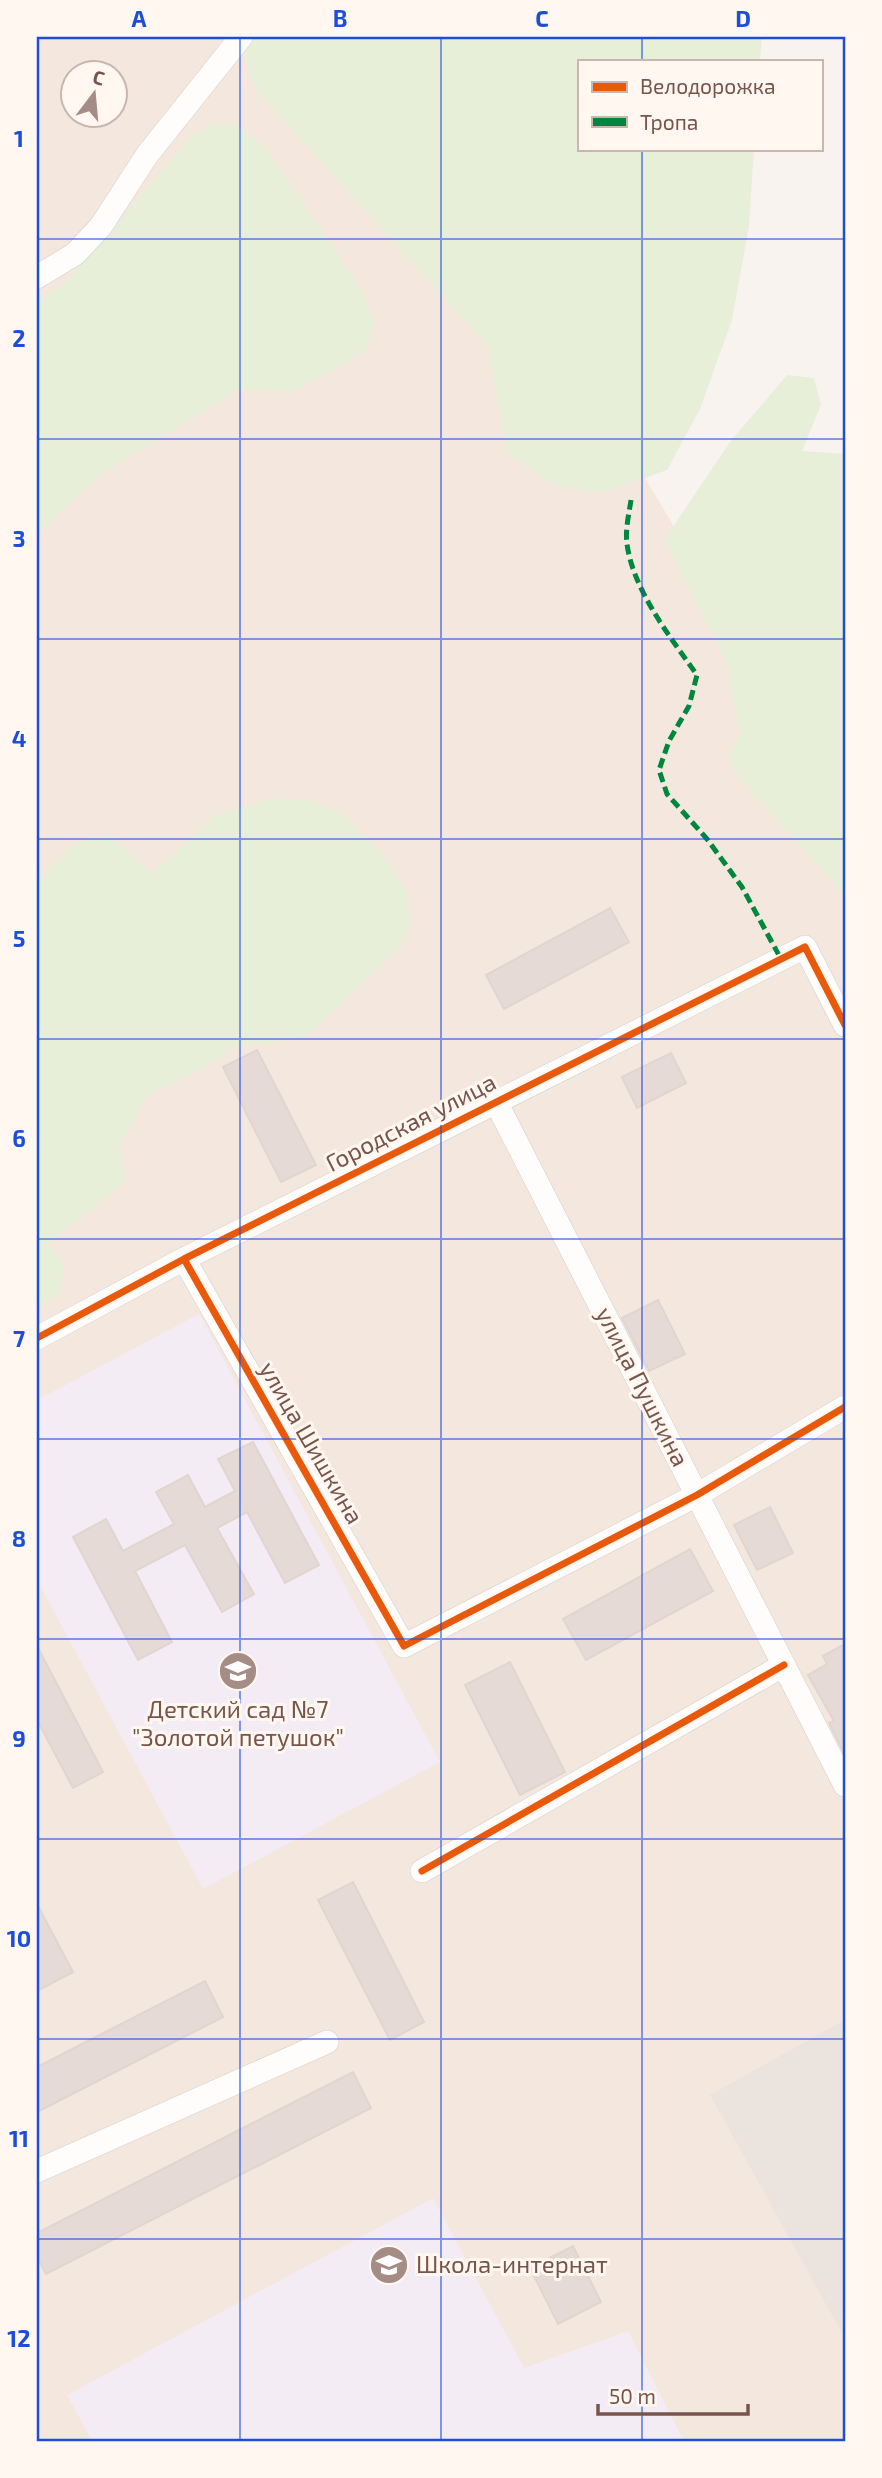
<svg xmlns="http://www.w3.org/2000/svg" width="882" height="2478" font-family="'Exo 2',sans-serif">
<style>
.residential{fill:#f3e7de;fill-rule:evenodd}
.industrial{fill:#ebe3de}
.education{fill:#f3ecf4}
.green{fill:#e8efd9}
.building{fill:#e5dad5;stroke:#e1d5d0;stroke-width:2}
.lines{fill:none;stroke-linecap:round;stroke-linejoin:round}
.minor-casing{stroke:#d7ceca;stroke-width:24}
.minor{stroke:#fefdfc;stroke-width:23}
.quiet{stroke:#00873e;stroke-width:5;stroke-dasharray:10 5;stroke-linecap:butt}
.cycleway-casing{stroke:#fff7f0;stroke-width:11}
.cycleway{stroke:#e8590c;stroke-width:7}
.grid{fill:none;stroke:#1d4ed8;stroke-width:2;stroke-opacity:0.55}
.labels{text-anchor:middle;stroke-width:6;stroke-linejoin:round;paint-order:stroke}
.street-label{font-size:24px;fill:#78554c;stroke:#fff7f0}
.poi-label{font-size:24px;fill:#78554c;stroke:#fff7f0}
.neatline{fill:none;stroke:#1d4ed8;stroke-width:2.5}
.grid-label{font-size:23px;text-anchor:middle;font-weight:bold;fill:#1d4ed8}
</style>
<rect width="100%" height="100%" fill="#f8f3ee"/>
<!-- residential -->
<path class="residential" d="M 37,37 L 317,37 L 542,305 L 845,814 L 845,2441 L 37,2441 ZM 74,74 L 116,74 L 116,116 L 74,116 Z"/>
<!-- industrial -->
<path class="industrial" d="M 845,2020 L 845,2331 L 842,2333 L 710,2095 Z"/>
<!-- education -->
<path class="education" d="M 199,1314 L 440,1762 L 203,1889 L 37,1580 L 37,1400 Z
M 433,2198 L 524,2368 L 628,2331 L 684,2441 L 92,2441 L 67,2395 Z"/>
<!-- green -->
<path class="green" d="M 254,37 L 762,37 L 760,61 L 579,61 L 579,149 L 754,149 L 749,226 L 732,320 L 700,409 L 667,470 L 604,493 L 561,487 L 538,474 L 506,452 L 488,346 L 253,87 L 244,56 Z
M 213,123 L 238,126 L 265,147 L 363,292 L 375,325 L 368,348 L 332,371 L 294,391 L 238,390 L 105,472 L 37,534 L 37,302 L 67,281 L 188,140 Z
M 787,375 L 814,378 L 821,405 L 802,451 L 845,454 L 845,895 L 734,773 L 729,753 L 740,734 L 725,658 L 664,540 L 730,442 Z
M 272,799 L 307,800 L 337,811 L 375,845 L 404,887 L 411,919 L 404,943 L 307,1037 L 229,1049 L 216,1061 L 148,1095 L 119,1146 L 126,1181 L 48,1245 L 64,1263 L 60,1293 L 37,1310 L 37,880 L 77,843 L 110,835 L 152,874 L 215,815 Z"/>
<!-- building -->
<path class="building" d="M 610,908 L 629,942 L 504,1009 L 486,975 Z
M 257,1050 L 316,1165 L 281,1182 L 223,1067 Z
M 671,1053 L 686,1083 L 637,1108 L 622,1077 Z
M 658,1300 L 685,1354 L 649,1371 L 622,1318 Z
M 253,1442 L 319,1565 L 285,1583 L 247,1512 L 217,1528 L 254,1594 L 222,1612 L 185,1545 L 135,1571 L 172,1642 L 138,1660 L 73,1537 L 106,1519 L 123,1551 L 174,1524 L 156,1492 L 188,1475 L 205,1507 L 235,1491 L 218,1459 Z
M 770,1507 L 793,1553 L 757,1570 L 734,1525 Z
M 690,1549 L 713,1591 L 586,1660 L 563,1619 Z
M 845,1644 L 845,1755 L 829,1723 L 834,1721 L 808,1675 L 827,1664 L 823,1656 Z
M 37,1646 L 103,1772 L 73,1788 L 37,1720 Z
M 510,1662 L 565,1772 L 520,1795 L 465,1685 Z
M 353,1882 L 424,2022 L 390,2040 L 318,1900 Z
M 37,1904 L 73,1972 L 37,1991 Z
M 205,1981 L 223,2017 L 37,2112 L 37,2067 Z
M 353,2072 L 371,2108 L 46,2274 L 37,2257 L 37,2233 Z
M 573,2246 L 601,2302 L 558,2324 L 530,2268 Z"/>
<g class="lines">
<!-- minor casing -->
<g class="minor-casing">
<path id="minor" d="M 37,277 L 75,254 L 101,226 L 147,155 L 241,37
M 496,1102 L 845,1785
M 184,1259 L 404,1646 L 697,1495 L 845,1407
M 37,1338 L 184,1259 L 805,947 L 845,1025
M 422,1871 L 784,1665
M 37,2171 L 327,2042"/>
</g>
<!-- minor -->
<use href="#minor" class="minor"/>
<!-- quiet -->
<path class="quiet" d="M 631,500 C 629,514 625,530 627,544 C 633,590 671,638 697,675 L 689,706 L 669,741 L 659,770 L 667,794 L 707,839 L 742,887 L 781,959"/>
<!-- cycleway casing -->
<g class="cycleway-casing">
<path id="cycleway" d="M 184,1259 L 404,1646 L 697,1495 L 845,1407
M 37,1338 L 184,1259 L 805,947 L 845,1025
M 422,1871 L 784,1665"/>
</g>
<!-- cycleway -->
<use href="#cycleway" class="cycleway"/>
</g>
<!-- grid -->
<path class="grid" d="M 240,37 L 240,2441M 441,37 L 441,2441M 642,37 L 642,61M 642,149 L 642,2441M 37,239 L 845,239M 37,439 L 845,439M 37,639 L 845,639M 37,839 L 845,839M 37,1039 L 845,1039M 37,1239 L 845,1239M 37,1439 L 845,1439M 37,1639 L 845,1639M 37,1839 L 845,1839M 37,2039 L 845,2039M 37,2239 L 845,2239"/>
<!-- icons -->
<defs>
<g id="school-disc" transform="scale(2.0125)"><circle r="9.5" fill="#a58c85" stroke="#fff7f0"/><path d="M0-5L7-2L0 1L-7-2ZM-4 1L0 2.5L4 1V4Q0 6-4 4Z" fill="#fff"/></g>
</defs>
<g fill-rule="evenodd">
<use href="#school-disc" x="238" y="1671"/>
<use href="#school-disc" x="389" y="2265"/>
</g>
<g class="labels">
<!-- street labels -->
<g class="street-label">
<text transform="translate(411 1123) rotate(-27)" y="8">Городская улица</text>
<text transform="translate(642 1387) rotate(63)" y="8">улица Пушкина</text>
<text transform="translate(311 1443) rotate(60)" y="8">улица Шишкина</text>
</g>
<!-- poi labels -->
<g class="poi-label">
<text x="238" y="1718">Детский сад №7<tspan x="238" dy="28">"Золотой петушок"</tspan></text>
<text x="416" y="2273" text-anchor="start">Школа-интернат</text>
</g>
</g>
<!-- border -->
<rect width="882" height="2478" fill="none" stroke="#fff7f0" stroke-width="77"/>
<!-- legend -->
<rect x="578" y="60" width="245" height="91" fill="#fff7f0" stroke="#c9b6ae" stroke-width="2"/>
<rect x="592" y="82" width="35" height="10" fill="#e8590c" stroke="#c9b6ae" stroke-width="2"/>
<text x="640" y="94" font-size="21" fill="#78554c">Велодорожка</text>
<rect x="592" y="117" width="35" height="10" fill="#00873e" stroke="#c9b6ae" stroke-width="2"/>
<text x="640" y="130" font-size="21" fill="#78554c">Тропа</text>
<!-- north arrow -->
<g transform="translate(94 94) rotate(16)"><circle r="33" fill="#fff7f0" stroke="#c9b6ae" stroke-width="2"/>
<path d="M0-5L12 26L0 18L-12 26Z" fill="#a58c85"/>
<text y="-10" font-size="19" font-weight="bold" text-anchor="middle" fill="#78554c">С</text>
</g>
<!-- scale -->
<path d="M598 2404v10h150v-10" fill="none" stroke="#78554c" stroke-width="3.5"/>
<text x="609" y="2404" font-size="21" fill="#78554c" stroke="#fff7f0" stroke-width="5" paint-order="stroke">50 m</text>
<rect x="38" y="38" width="806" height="2402" class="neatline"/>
<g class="grid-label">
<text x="139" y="27">A</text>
<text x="340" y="27">B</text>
<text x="542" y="27">C</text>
<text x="743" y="27">D</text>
<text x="19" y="147">1</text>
<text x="19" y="347">2</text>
<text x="19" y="547">3</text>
<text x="19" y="747">4</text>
<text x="19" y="947">5</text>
<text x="19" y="1147">6</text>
<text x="19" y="1347">7</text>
<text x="19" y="1547">8</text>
<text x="19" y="1747">9</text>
<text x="19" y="1947">10</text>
<text x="19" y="2147">11</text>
<text x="19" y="2347">12</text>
</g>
</svg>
